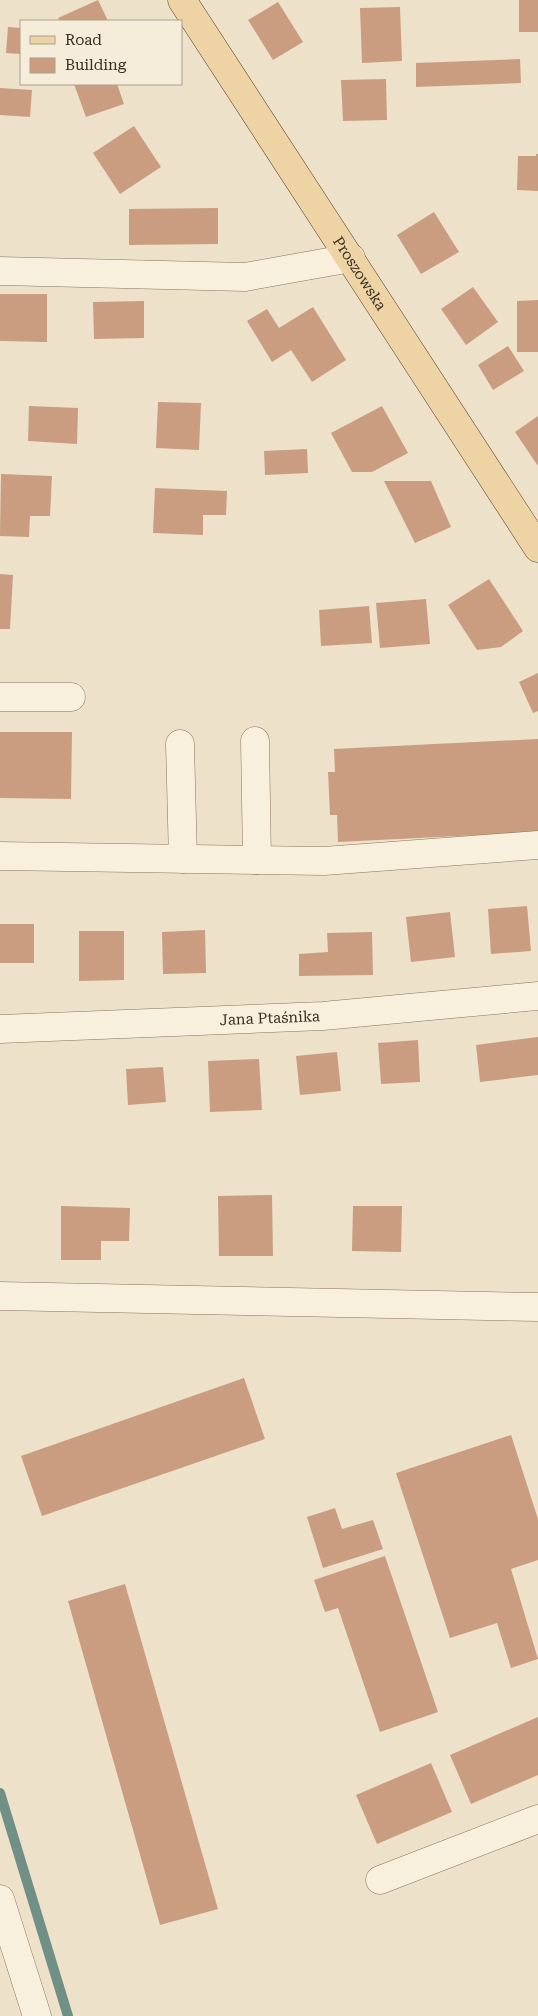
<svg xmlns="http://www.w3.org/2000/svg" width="538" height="2016" font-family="'Roboto Serif',serif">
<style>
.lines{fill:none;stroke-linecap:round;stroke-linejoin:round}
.stream{stroke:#709087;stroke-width:10}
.building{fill:#ca9d81}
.minor-casing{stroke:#8a745e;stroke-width:29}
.major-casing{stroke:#584232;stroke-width:29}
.minor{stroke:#f8efdd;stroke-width:28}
.major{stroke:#eed4a4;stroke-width:28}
.labels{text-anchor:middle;stroke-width:4.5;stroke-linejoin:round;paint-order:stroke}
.street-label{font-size:15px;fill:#3b2d21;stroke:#f5ecd9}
</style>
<rect width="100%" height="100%" fill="#ede1ca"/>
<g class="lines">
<!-- stream -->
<path class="stream" d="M 0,1793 L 68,2016"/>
</g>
<!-- building -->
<path class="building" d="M 98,0 L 108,21 L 60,21 L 58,18 Z
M 519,0 L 538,0 L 538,32 L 519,32 Z
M 278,2 L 303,42 L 273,60 L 248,20 Z
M 400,7 L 402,61 L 362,63 L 360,8 Z
M 8,27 L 21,28 L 21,54 L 6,53 Z
M 520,59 L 521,83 L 416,87 L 416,63 Z
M 386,79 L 387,120 L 343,121 L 341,80 Z
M 74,84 L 117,84 L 124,104 L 86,117 Z
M 0,88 L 32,90 L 30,117 L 0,115 Z
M 134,126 L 161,167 L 120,194 L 93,153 Z
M 536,154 L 538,154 L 538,191 L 517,190 L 518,156 L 536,156 Z
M 218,208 L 218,244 L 129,245 L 129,209 Z
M 434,212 L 459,252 L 421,274 L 397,235 Z
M 473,287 L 498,322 L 466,345 L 441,309 Z
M 0,294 L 47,294 L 47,342 L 0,341 Z
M 538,300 L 538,352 L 517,352 L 517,301 Z
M 144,301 L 144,338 L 94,339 L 93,302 Z
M 313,307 L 346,360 L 312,382 L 291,350 L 272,362 L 247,321 L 267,309 L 279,328 Z
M 508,346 L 524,371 L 493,390 L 478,365 Z
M 158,402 L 201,403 L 199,450 L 156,448 Z
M 29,406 L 78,408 L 77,444 L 28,441 Z
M 382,406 L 408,453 L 372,472 L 352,472 L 331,433 Z
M 538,416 L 538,466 L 515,432 Z
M 307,449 L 308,473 L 265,475 L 264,451 Z
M 1,474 L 52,476 L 50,516 L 30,516 L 29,537 L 0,536 Z
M 384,481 L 431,481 L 451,527 L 415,543 Z
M 155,488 L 227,491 L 226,515 L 203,515 L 203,535 L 153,533 Z
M 0,574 L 13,575 L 10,629 L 0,629 Z
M 489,579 L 523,631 L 501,647 L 477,650 L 448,605 Z
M 426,599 L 430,644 L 380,648 L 376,603 Z
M 369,606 L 372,643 L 321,646 L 319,610 Z
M 538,673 L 538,711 L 533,713 L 519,682 Z
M 0,732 L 72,732 L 71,799 L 0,798 Z
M 538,739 L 538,832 L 338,842 L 337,815 L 330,815 L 328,772 L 335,772 L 334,749 Z
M 527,906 L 531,951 L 491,954 L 488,909 Z
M 450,912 L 455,957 L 411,962 L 406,917 Z
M 0,924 L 34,924 L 34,963 L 0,963 Z
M 205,930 L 206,973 L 163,974 L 162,932 Z
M 79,931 L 124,931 L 124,980 L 79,981 Z
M 372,932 L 373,975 L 299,976 L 299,954 L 328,952 L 327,933 Z
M 538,1037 L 538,1075 L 480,1082 L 476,1045 Z
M 418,1040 L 420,1082 L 381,1084 L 378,1043 Z
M 337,1052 L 341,1091 L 300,1095 L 296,1056 Z
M 259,1059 L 262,1110 L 210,1112 L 208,1061 Z
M 163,1067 L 166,1102 L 128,1105 L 126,1069 Z
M 272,1195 L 273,1256 L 219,1256 L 218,1196 Z
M 61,1206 L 130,1208 L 129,1241 L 101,1241 L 101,1260 L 61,1260 Z
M 353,1206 L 402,1206 L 401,1252 L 352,1251 Z
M 244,1378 L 265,1439 L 42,1516 L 21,1456 Z
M 511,1435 L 538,1519 L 538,1560 L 511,1569 L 538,1659 L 511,1668 L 497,1623 L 450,1638 L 396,1473 Z
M 335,1508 L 342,1529 L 373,1520 L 383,1549 L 323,1568 L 307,1517 Z
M 385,1556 L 438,1712 L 380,1732 L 338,1608 L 325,1612 L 314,1580 Z
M 125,1584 L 218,1909 L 160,1925 L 68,1601 Z
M 538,1717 L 538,1775 L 471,1804 L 450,1755 Z
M 431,1763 L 452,1812 L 377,1844 L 356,1795 Z"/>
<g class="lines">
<!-- minor casing -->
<g class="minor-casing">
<g id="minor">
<path d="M 0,271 L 245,277 L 351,258"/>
<path d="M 0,697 L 71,697"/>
<path d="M 255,741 L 257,860"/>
<path d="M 180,744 L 183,859"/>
<path d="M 0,856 L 324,861 L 538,845"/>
<path id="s1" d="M 0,1029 L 323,1016 L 538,996"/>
<path d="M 0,1296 L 538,1307"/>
<path d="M 380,1880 L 538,1819"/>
<path d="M 0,1899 L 37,2016"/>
</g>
</g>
<!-- major casing -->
<g class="major-casing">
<g id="major">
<path id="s2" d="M 182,0 L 538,548"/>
</g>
</g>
<!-- minor -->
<use href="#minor" class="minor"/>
<!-- major -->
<use href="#major" class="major"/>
</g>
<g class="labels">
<!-- street labels -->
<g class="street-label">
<text dy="5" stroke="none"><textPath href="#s2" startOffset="326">Proszowska</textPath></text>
<text dy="5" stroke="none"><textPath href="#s1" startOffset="270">Jana Ptaśnika</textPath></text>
</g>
</g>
<!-- legend -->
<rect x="20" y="20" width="162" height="65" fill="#f5ecd9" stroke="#aba08f"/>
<rect x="30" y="36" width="25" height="8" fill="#eed4a4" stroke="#aba08f"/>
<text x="65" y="45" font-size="15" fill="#3b2d21">Road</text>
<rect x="30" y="58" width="25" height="15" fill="#ca9d81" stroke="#aba08f"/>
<text x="65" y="70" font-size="15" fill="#3b2d21">Building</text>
</svg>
